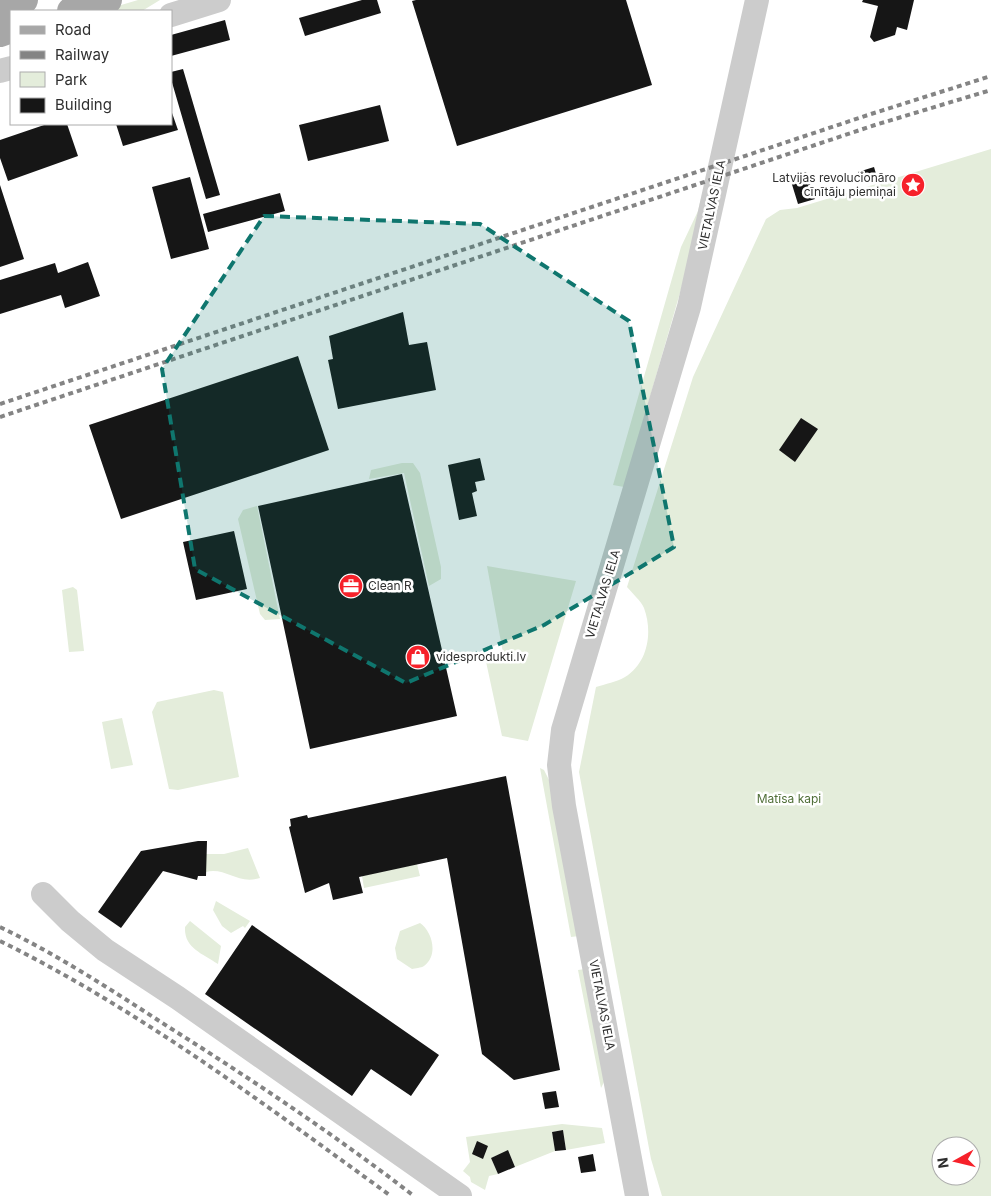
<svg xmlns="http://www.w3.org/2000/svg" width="991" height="1196" font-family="Inter,sans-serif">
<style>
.green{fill:#e4eddb;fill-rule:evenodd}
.building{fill:#161616}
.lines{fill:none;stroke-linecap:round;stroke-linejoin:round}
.minor{stroke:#ccc;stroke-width:24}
.major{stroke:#a7a7a7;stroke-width:28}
.rail{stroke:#848484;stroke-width:4;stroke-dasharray:5 4;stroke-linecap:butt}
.marked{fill:#0f766e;fill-opacity:0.2;stroke:#0f766e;stroke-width:4;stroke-dasharray:10 6;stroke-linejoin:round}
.labels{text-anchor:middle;stroke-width:5;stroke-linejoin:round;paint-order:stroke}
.poi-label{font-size:12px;fill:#2f2f2f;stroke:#fff;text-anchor:start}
.street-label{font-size:12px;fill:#2f2f2f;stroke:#fff}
.park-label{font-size:12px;fill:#506f38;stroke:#fff}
</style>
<rect width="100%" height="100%" fill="#fff"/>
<!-- green -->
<path class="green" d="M 138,0 L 160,0 L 142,11 L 101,11 Z
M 991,149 L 991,1196 L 662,1196 L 651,1159 L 579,772 L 596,687 C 605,684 617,682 625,677 C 648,663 653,632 644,608 C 641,601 632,593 627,587 L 693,377 L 766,219 L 780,210 L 797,208 ZM 941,1146 L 971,1146 L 971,1176 L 941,1176 Z
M 703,190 L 686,272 L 624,487 L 613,485 L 681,247 L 698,211 Z
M 402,463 L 413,463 L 420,473 L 441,567 L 441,579 L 429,586 L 404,473 L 369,479 L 371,470 Z
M 257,506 L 280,619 L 265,620 L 260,614 L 238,519 L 243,510 Z
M 487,566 L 576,581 L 528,741 L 502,736 L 485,657 L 503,653 Z
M 73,587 L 77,590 L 84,651 L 69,652 L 62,590 Z
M 214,690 L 223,692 L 239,777 L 178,790 L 169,789 L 152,712 L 157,702 Z
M 122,718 L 133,765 L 111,769 L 102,722 Z
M 540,768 L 544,770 L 550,782 L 579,936 L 571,937 Z
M 248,848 L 260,878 C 237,885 226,867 206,872 L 206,854 L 224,854 Z
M 417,864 L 420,876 L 364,888 L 362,876 Z
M 216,901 L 250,921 L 245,928 L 243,926 L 231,933 L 222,926 L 213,910 Z
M 190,921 L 221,946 L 218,964 C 202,953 184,948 185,927 Z
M 420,923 C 432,931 439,955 424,966 C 421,968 415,968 412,969 L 397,959 L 395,948 L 400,931 Z
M 585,969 L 604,1082 L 601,1088 L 578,970 Z
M 562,1124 L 602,1128 L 605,1143 L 566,1150 L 563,1130 L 552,1132 L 555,1151 L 515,1167 L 508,1151 L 491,1158 L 498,1174 L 489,1176 L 485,1190 L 471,1182 L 470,1177 L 463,1171 L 470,1162 L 466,1137 Z"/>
<!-- building -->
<path class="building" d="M 362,0 L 377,0 L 381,13 L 305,36 L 299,18 Z
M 416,0 L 626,0 L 652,85 L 457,146 L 412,1 Z
M 863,0 L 914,0 L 907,30 L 897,27 L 895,35 L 874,42 L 870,37 L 878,6 L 862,2 Z
M 225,20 L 230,40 L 171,56 L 171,35 Z
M 183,69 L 220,195 L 206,199 L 171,79 L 171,72 Z
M 380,105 L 389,141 L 308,161 L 299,125 Z
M 171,110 L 178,130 L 123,146 L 116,124 L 171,124 Z
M 47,124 L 67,124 L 78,156 L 8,181 L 0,158 L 0,140 Z
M 874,167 L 877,177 L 861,182 L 858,172 Z
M 806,172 L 815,199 L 798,204 L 790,178 Z
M 190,177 L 209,249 L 171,259 L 152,187 Z
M 0,185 L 24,259 L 0,267 Z
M 280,193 L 285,211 L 208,232 L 203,214 Z
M 88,262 L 100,296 L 65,308 L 61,295 L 0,314 L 0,280 L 55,263 L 58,273 Z
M 403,312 L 409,345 L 427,342 L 436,390 L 338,409 L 328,360 L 333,359 L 329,336 Z
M 298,356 L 329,450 L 121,519 L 89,425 Z
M 801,418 L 818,429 L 795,462 L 779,450 Z
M 480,458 L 485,480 L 475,482 L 477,491 L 472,493 L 477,516 L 459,520 L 448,465 Z
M 402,474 L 457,716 L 310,749 L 258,506 Z
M 234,531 L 247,589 L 196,600 L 183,542 Z
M 506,776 L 560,1070 L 514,1080 L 482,1054 L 447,858 L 359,877 L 363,893 L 333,900 L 329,883 L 305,893 L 289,827 L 291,826 L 290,819 L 307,815 L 308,818 Z
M 198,841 L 207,841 L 206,876 L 198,876 L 197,880 L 163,871 L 121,928 L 98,912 L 141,851 Z
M 252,925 L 439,1055 L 411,1096 L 371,1069 L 352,1096 L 205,994 Z
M 556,1091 L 559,1107 L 545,1109 L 542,1093 Z
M 563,1130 L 566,1150 L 555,1151 L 552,1132 Z
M 477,1141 L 488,1146 L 483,1159 L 472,1154 Z
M 508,1150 L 515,1167 L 498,1174 L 491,1158 Z
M 593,1154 L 596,1171 L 581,1173 L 578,1157 Z"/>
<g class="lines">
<!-- minor -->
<path class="minor" d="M 171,15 L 219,0
M 0,71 L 11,68
M 43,894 L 70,921 L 105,950 L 178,998 L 460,1196
M 637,1196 L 564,806 L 559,765 L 563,730 L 689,307 L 757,0"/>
<!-- major -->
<path class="major" d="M 0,7 L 24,0
M 71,11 L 108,0
M 0,33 L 11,29"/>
<!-- rail -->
<path class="rail" d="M 0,404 L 871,114 L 991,76
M 0,417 L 875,125 L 991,90
M 0,927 C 58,955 113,991 167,1026 C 251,1079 335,1135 414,1196
M 0,941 C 140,1010 265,1105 391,1196"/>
</g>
<!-- marked area -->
<path class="marked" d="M 264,216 L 480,224 L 629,321 L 674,547 L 544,625 L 406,683 L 195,569 L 162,369 Z"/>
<!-- icons -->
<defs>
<g id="sight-disc" transform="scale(1.25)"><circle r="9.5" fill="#f6212a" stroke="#fff"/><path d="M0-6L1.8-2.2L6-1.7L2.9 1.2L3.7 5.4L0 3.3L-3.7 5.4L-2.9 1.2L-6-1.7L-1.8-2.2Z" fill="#fff"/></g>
<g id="office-disc" transform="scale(1.25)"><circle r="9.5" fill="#f6212a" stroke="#fff"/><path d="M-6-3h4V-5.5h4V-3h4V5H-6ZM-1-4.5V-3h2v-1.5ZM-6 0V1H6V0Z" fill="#fff"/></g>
<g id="shop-disc" transform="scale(1.25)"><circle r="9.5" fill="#f6212a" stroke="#fff"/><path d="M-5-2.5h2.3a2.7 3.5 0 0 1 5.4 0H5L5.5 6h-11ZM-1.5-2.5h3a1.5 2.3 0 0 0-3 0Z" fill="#fff"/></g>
</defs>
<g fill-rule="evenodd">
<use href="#sight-disc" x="913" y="185"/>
<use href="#office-disc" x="351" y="586"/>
<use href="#shop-disc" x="418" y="657"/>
</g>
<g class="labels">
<!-- poi labels -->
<g class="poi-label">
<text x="896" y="182" text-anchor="end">Latvijas revolucionāro<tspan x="896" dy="14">cīnītāju piemiņai</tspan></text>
<text x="368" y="590">Clean R</text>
<text x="436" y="661">videsprodukti.lv</text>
</g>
<!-- street labels -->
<g class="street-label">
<text transform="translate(712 205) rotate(-78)" y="4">VIETALVAS IELA</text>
<text transform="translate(603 594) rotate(-73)" y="4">VIETALVAS IELA</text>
<text transform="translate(602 1005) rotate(79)" y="4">VIETALVAS IELA</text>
</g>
<!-- park labels -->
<g class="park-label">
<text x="789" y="803">Matīsa kapi</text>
</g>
</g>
<!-- legend -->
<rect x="10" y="10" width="162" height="115" fill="#ffffff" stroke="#acacac"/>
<rect x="20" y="26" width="25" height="8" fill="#a7a7a7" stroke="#acacac"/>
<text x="55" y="35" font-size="15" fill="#2f2f2f">Road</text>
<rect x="20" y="51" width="25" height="8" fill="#848484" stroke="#acacac"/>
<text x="55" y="60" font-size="15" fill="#2f2f2f">Railway</text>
<rect x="20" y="72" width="25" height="15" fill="#e4eddb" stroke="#acacac"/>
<text x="55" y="85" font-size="15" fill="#2f2f2f">Park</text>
<rect x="20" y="98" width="25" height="15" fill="#161616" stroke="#acacac"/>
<text x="55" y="110" font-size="15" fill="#2f2f2f">Building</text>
<!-- north arrow -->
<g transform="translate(956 1161) rotate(262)"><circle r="24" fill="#ffffff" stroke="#acacac"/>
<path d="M0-4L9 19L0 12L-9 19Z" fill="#f6212a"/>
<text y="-8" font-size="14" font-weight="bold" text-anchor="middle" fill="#2f2f2f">N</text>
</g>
</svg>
